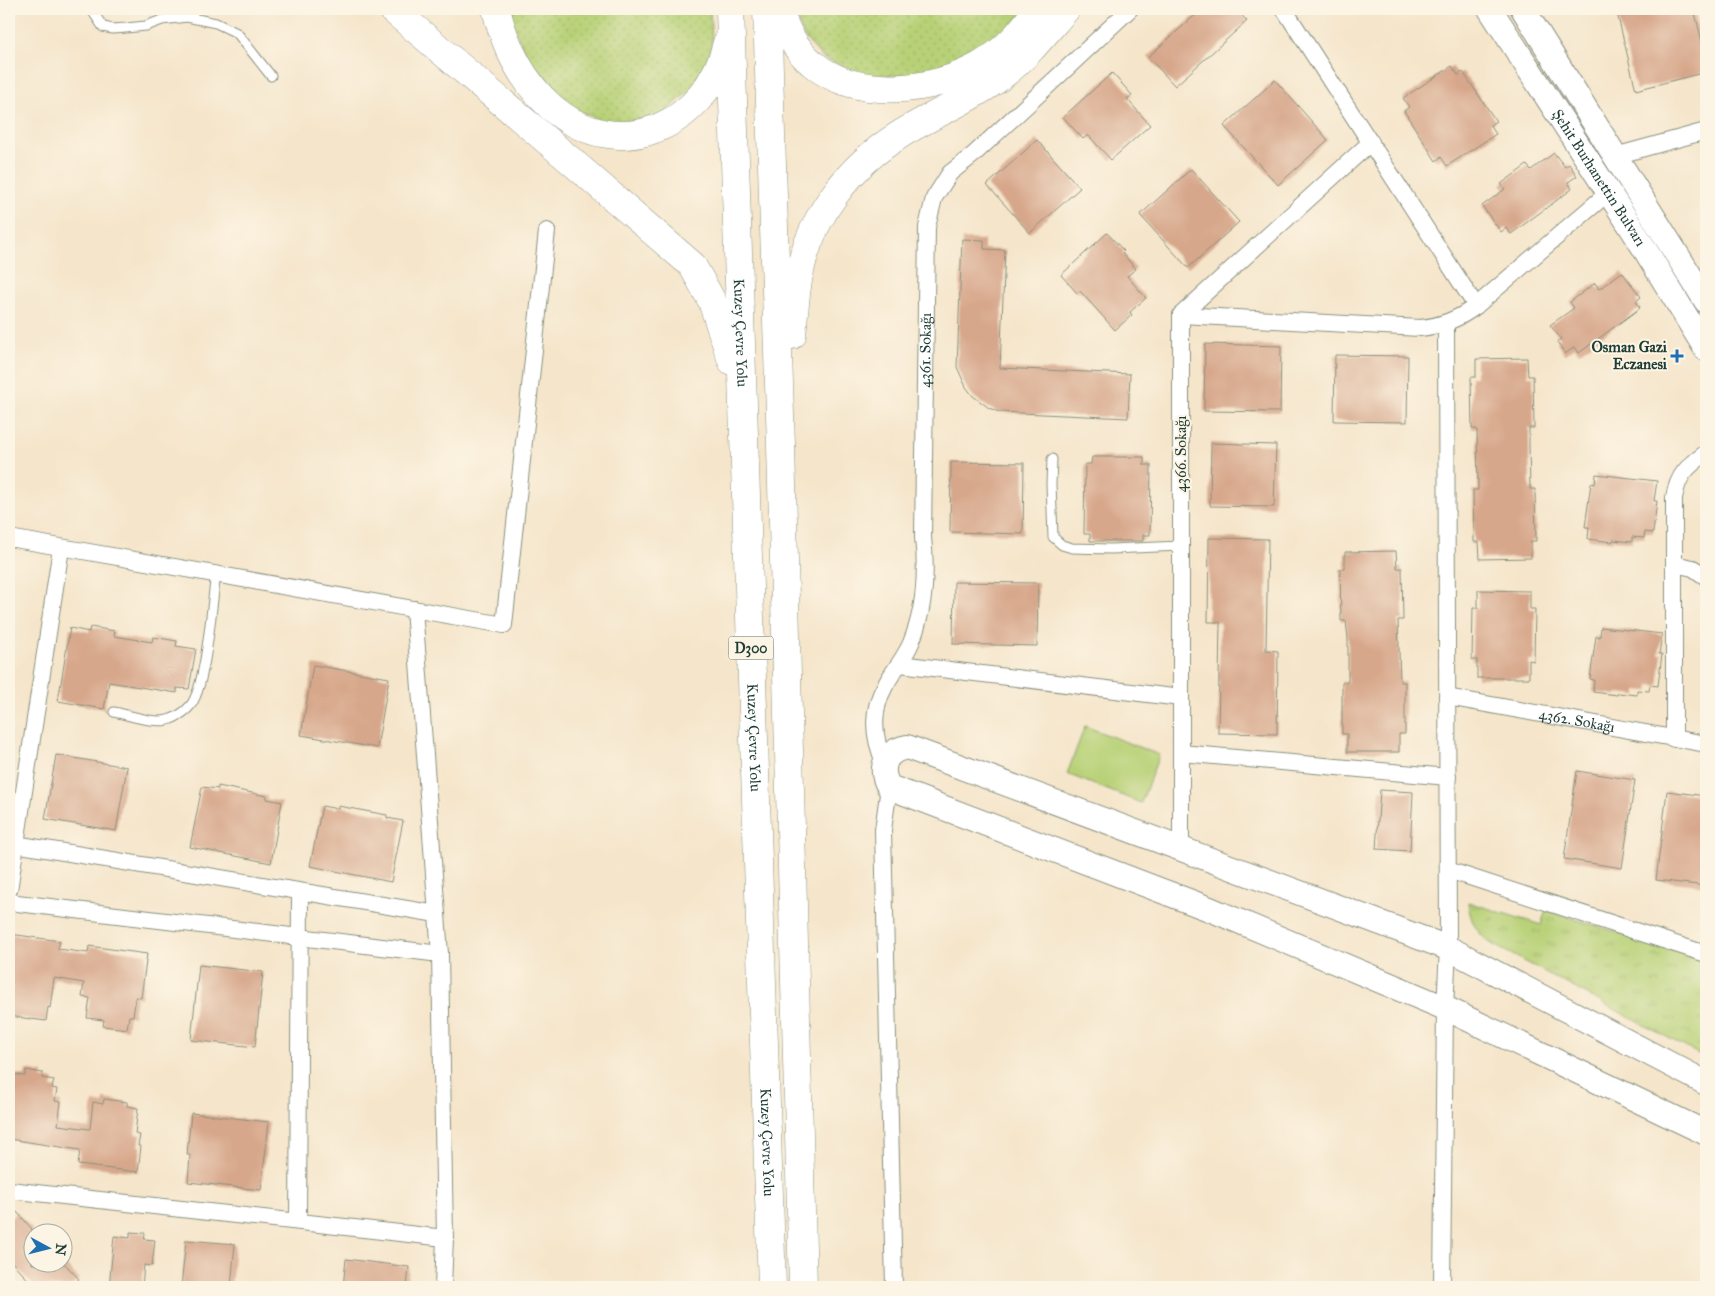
<svg xmlns="http://www.w3.org/2000/svg" width="1715" height="1296" font-family="'IM FELL Great Primer',serif">
<style>
.grass{fill:url(#grass-dots);stroke:#6c8756}
.park{fill:url(#park-tufts);stroke:#6c8756}
.pitch{fill:#b8d177;stroke:#6c8756}
.building{fill:#d7a78b}
.lines{fill:none;stroke-linecap:round;stroke-linejoin:round}
.lane-casing{stroke:#8a917f;stroke-width:11}
.street-casing{stroke:#8a917f;stroke-width:18}
.secondary-casing{stroke:#8a917f;stroke-width:26}
.highway-casing{stroke:#8a917f;stroke-width:29}
.lane{stroke:#fff;stroke-width:9}
.street{stroke:#fff;stroke-width:16}
.secondary{stroke:#fff;stroke-width:24}
.highway{stroke:#fff;stroke-width:28}
.poi-dot{fill:#1f6fb2;stroke:#fcf5e5;stroke-width:2}
.labels{text-anchor:middle;stroke-width:4;stroke-linejoin:round;paint-order:stroke}
.shield{fill:#fcf5e5;stroke:#617469;stroke-width:1}
.shield-label{font-size:14px;font-weight:bold;fill:#1f3d34}
.street-label{font-size:15px;fill:#1f3d34;stroke:#fcf5e5}
.poi-label{font-size:15px;font-weight:bold;fill:#1f3d34;stroke:#fcf5e5;text-anchor:end}
</style>
<defs>
<pattern id="grass-dots" width="8" height="8" patternUnits="userSpaceOnUse" patternTransform="scale(1.25)"><rect width="8" height="8" fill="#b8d177"/><path d="M2 2h.1M6 6h.1" fill="none" stroke="#9eb468" stroke-width="1.8" stroke-linecap="round"/></pattern>
<pattern id="park-tufts" width="24" height="20" patternUnits="userSpaceOnUse" patternTransform="scale(1.25)"><rect width="24" height="20" fill="#b8d177"/><path d="M3 7l-1-3M5 7V3M7 7l1-3M15 17l-1-3M17 17v-4M19 17l1-3" fill="none" stroke="#9eb468"/></pattern>
</defs>
<rect width="100%" height="100%" fill="#fcf5e5"/>
<filter id="ink" filterUnits="userSpaceOnUse"><feTurbulence type="fractalNoise" baseFrequency=".02" numOctaves="2"/><feDisplacementMap in="SourceGraphic" scale="10" xChannelSelector="R" yChannelSelector="G"/><feConvolveMatrix kernelMatrix="1 2 1 2 8 2 1 2 1" color-interpolation-filters="sRGB"/></filter>
<filter id="wash" filterUnits="userSpaceOnUse"><feTurbulence type="fractalNoise" baseFrequency=".0096" numOctaves="4" result="noise"/><feDisplacementMap in="SourceGraphic" scale="20" xChannelSelector="R" yChannelSelector="G"/><feGaussianBlur stdDeviation="1.12" result="paint"/><feColorMatrix in="noise" values="0 0 0 0 0 0 0 0 0 0 0 0 0 0 0 0 0 1.4 0 .05"/><feComposite in="paint" operator="in"/></filter>
<g filter="url(#wash)">
<rect width="100%" height="100%" fill="#f5e5ca"/>
<!-- grass -->
<path class="grass" d="M 506,9 L 710,9 L 712,42 L 710,56 L 700,81 L 660,117 L 609,124 L 570,107 L 532,69 Z
M 798,9 L 1027,9 L 985,51 L 927,76 L 863,75 L 823,58 L 804,37 L 799,24 Z"/>
<!-- park -->
<path class="park" d="M 1468,902 L 1541,925 L 1546,910 L 1706,960 L 1706,1058 L 1492,944 C 1476,933 1470,920 1468,902 Z"/>
<!-- pitch -->
<path class="pitch" d="M 1085,726 L 1159,755 L 1141,803 L 1067,774 Z"/>
<g id="blocks">
<!-- building -->
<path class="building" d="M 1202,9 L 1236,9 L 1247,21 L 1175,86 L 1148,57 Z
M 1616,9 L 1694,9 L 1706,58 L 1706,72 L 1636,90 Z
M 1452,66 L 1458,75 L 1463,72 L 1496,121 L 1490,125 L 1496,134 L 1447,166 L 1441,157 L 1436,161 L 1404,111 L 1409,107 L 1403,98 Z
M 1112,73 L 1132,95 L 1127,99 L 1150,125 L 1111,160 L 1088,135 L 1083,139 L 1063,117 Z
M 1275,80 L 1328,140 L 1278,185 L 1224,126 Z
M 1037,140 L 1080,188 L 1030,233 L 987,185 Z
M 1554,153 L 1565,167 L 1569,164 L 1577,176 L 1568,182 L 1572,189 L 1511,234 L 1506,228 L 1501,232 L 1482,206 L 1505,189 L 1501,184 L 1527,165 L 1531,170 Z
M 1191,169 L 1239,222 L 1188,268 L 1140,215 Z
M 1107,233 L 1124,251 L 1122,253 L 1136,269 L 1127,276 L 1146,298 L 1130,312 L 1132,315 L 1115,330 L 1080,291 L 1077,293 L 1061,275 Z
M 962,239 L 984,240 L 984,249 L 1005,250 L 1000,368 L 1130,374 L 1128,418 L 999,412 L 989,408 L 973,396 L 966,387 L 957,367 Z
M 1622,272 L 1641,297 L 1636,301 L 1640,308 L 1579,353 L 1575,347 L 1565,354 L 1557,342 L 1561,339 L 1550,325 L 1574,308 L 1570,302 L 1595,283 L 1599,289 Z
M 1205,344 L 1281,346 L 1280,412 L 1204,411 Z
M 1335,355 L 1408,356 L 1407,422 L 1334,421 Z
M 1527,358 L 1528,376 L 1533,376 L 1534,428 L 1529,428 L 1529,445 L 1530,489 L 1535,489 L 1536,541 L 1531,541 L 1531,558 L 1480,559 L 1479,542 L 1474,542 L 1473,490 L 1478,490 L 1477,429 L 1472,429 L 1471,377 L 1476,377 L 1476,359 Z
M 1211,443 L 1276,445 L 1274,507 L 1210,506 Z
M 1092,457 L 1144,457 L 1144,465 L 1151,465 L 1150,535 L 1143,535 L 1143,541 L 1090,541 L 1090,534 L 1084,534 L 1085,464 L 1091,464 Z
M 951,462 L 1024,463 L 1023,534 L 950,532 Z
M 1596,474 L 1657,481 L 1654,501 L 1657,501 L 1653,533 L 1645,532 L 1644,538 L 1632,537 L 1632,542 L 1613,540 L 1612,542 L 1588,539 L 1589,527 L 1585,527 L 1591,483 L 1595,484 Z
M 1209,538 L 1268,539 L 1266,650 L 1278,651 L 1277,734 L 1218,733 L 1220,622 L 1208,622 Z
M 1396,551 L 1397,568 L 1402,568 L 1403,620 L 1398,620 L 1400,682 L 1405,682 L 1405,734 L 1399,734 L 1399,752 L 1347,752 L 1347,734 L 1342,734 L 1342,682 L 1348,682 L 1348,638 L 1346,621 L 1341,621 L 1340,569 L 1345,569 L 1345,552 Z
M 954,582 L 1038,583 L 1037,646 L 953,644 Z
M 1478,590 L 1530,591 L 1530,609 L 1535,609 L 1534,661 L 1529,660 L 1529,678 L 1477,678 L 1477,660 L 1472,660 L 1473,608 L 1478,608 Z
M 90,627 L 115,631 L 114,636 L 152,642 L 153,637 L 177,641 L 176,646 L 196,649 L 189,689 L 177,688 L 177,693 L 109,682 L 104,709 L 58,701 L 70,628 L 89,632 Z
M 1601,627 L 1662,634 L 1659,654 L 1662,654 L 1658,686 L 1650,685 L 1649,691 L 1637,690 L 1637,695 L 1618,693 L 1617,695 L 1593,692 L 1594,680 L 1590,679 L 1596,636 L 1600,637 Z
M 313,665 L 389,678 L 377,748 L 301,735 Z
M 56,755 L 127,767 L 116,831 L 45,819 Z
M 1577,771 L 1635,780 L 1622,868 L 1564,859 Z
M 218,786 L 267,796 L 267,799 L 282,802 L 271,863 L 190,847 L 202,787 L 218,789 Z
M 1380,790 L 1413,792 L 1410,851 L 1376,849 Z
M 1667,791 L 1706,796 L 1706,886 L 1656,880 Z
M 322,806 L 338,809 L 338,806 L 387,815 L 387,818 L 403,821 L 391,882 L 310,866 Z
M 10,934 L 60,941 L 58,949 L 88,953 L 89,946 L 147,954 L 141,998 L 136,997 L 133,1016 L 129,1016 L 127,1029 L 103,1026 L 104,1020 L 87,1018 L 90,998 L 82,997 L 84,983 L 54,978 L 50,1008 L 48,1007 L 46,1021 L 9,1016 Z
M 199,965 L 263,972 L 255,1047 L 191,1040 Z
M 26,1070 L 43,1073 L 42,1078 L 54,1080 L 52,1088 L 57,1089 L 55,1101 L 61,1102 L 58,1125 L 90,1129 L 93,1102 L 103,1104 L 104,1099 L 127,1102 L 127,1106 L 138,1108 L 135,1134 L 140,1135 L 138,1146 L 141,1146 L 138,1172 L 78,1165 L 80,1150 L 9,1139 L 9,1082 L 12,1082 L 13,1074 L 25,1076 Z
M 191,1113 L 269,1122 L 261,1190 L 188,1182 L 190,1155 L 187,1155 Z
M 17,1212 L 32,1229 L 32,1264 L 65,1264 L 79,1279 L 71,1287 L 35,1287 L 9,1259 L 9,1220 Z
M 130,1232 L 145,1233 L 144,1239 L 155,1240 L 152,1266 L 144,1265 L 142,1287 L 109,1287 L 114,1236 L 130,1238 Z
M 186,1240 L 235,1244 L 231,1287 L 181,1287 Z
M 346,1259 L 409,1267 L 407,1287 L 343,1287 Z"/>
</g>
</g>
<g filter="url(#ink)">
<use href="#blocks" fill-opacity="0" stroke="#8a917f" stroke-width="1"/>
<g class="lines">
<!-- lane casing -->
<g class="lane-casing">
<path id="lane" d="M 91,9 L 103,27 L 113,29 L 126,28 L 146,26 L 162,20 L 187,17 L 216,23 L 237,33 L 271,76
M 1052,459 L 1051,484 L 1053,537 L 1062,545 L 1072,548 L 1111,549 L 1181,546
M 114,712 C 129,715 157,725 171,719 C 177,717 186,711 190,706 C 206,689 212,601 216,574"/>
</g>
<!-- street casing -->
<g class="street-casing">
<g id="street">
<path d="M 1284,9 L 1476,306"/>
<path d="M 1615,156 L 1706,131"/>
<path d="M 1181,315 L 1420,328 C 1442,326 1459,319 1476,306 L 1609,192"/>
<path d="M 9,538 L 504,625 L 547,231"/>
<path d="M 1674,564 L 1693,568 L 1706,577"/>
<path d="M 414,609 L 440,954 L 445,1238 L 443,1287"/>
<path d="M 900,664 L 1181,698"/>
<path id="s1" d="M 1447,697 L 1706,744"/>
<path d="M 1674,739 L 1674,498 C 1678,474 1687,467 1706,453"/>
<path d="M 1181,753 L 1448,777"/>
<path id="s2" d="M 885,764 C 873,738 871,711 885,686 C 893,671 904,659 911,643 C 925,609 927,573 923,537 L 927,227 L 934,198 L 950,173 L 973,155 L 1066,69 L 1130,9"/>
<path d="M 889,787 L 883,830 L 894,1287"/>
<path d="M 9,843 L 437,914"/>
<path d="M 1181,849 L 1181,315 L 1371,142"/>
<path d="M 1448,870 L 1706,954"/>
<path d="M 9,890 L 61,548"/>
<path d="M 9,902 L 440,954"/>
<path d="M 9,1190 L 445,1238"/>
<path d="M 298,1221 L 300,892"/>
<path d="M 1442,1287 L 1445,1008 L 1448,948 L 1446,323"/>
</g>
</g>
<!-- secondary casing -->
<g class="secondary-casing">
<g id="secondary">
<path id="s3" d="M 1490,9 L 1633,230 L 1706,349"/>
<path d="M 1523,9 L 1706,301"/>
<path d="M 1706,1083 L 1448,948 L 907,747 C 885,751 878,768 889,787 L 1212,910 L 1445,1008 L 1706,1133"/>
</g>
</g>
<!-- highway casing -->
<g class="highway-casing">
<g id="highway">
<path d="M 392,9 L 570,160 L 692,265 L 712,301 L 732,361"/>
<path d="M 496,9 C 505,46 522,81 551,107 C 619,166 707,126 727,43"/>
<path id="s4" d="M 730,9 L 772,1287"/>
<path d="M 767,9 L 781,446 L 803,1287"/>
<path d="M 779,9 C 785,30 795,49 812,63 C 855,101 935,92 981,65 C 1003,52 1023,31 1037,9"/>
<path d="M 792,335 C 794,315 795,294 799,275 C 811,215 850,165 901,134 C 933,114 970,100 1000,77 C 1026,58 1045,33 1066,9"/>
</g>
</g>
<!-- lane -->
<use href="#lane" class="lane"/>
<!-- street -->
<use href="#street" class="street"/>
<!-- secondary -->
<use href="#secondary" class="secondary"/>
<!-- highway -->
<use href="#highway" class="highway"/>
</g>
</g>
<!-- markers -->
<path class="poi-dot" d="M1674.5 348.5h5v5h5v5h-5v5h-5v-5h-5v-5h5z"/>
<g class="labels">
<!-- shield labels -->
<rect class="shield" x="728.5" y="636.5" width="45" height="23" rx="4"/>
<g class="shield-label">
<text x="751" y="653">D300</text>
</g>
<!-- street labels -->
<g class="street-label">
<text dy="5" stroke="none"><textPath href="#s3" startOffset="201">Şehit Burhanettin Bulvarı</textPath></text>
<text dy="5" stroke="none"><textPath href="#s4" startOffset="324">Kuzey Çevre Yolu</textPath></text>
<text dy="5" stroke="none"><textPath href="#s2" startOffset="426">4361. Sokağı</textPath></text>
<text transform="translate(1181 454) rotate(-90)" y="5">4366. Sokağı</text>
<text dy="5" stroke="none"><textPath href="#s1" startOffset="132">4362. Sokağı</textPath></text>
<text dy="5" stroke="none"><textPath href="#s4" startOffset="729">Kuzey Çevre Yolu</textPath></text>
<text dy="5" stroke="none"><textPath href="#s4" startOffset="1134">Kuzey Çevre Yolu</textPath></text>
</g>
<!-- poi labels -->
<g class="poi-label">
<text x="1667" y="352">Osman Gazi<tspan x="1667" dy="17">Eczanesi</tspan></text>
</g>
</g>
<!-- margin -->
<rect width="1715" height="1296" fill="none" stroke="#fcf5e5" stroke-width="30"/>
<!-- north arrow -->
<g transform="translate(48 1248) rotate(97)"><circle r="24" fill="#fcf5e5" stroke="#a4ab9e"/>
<path d="M0-4L9 19L0 12L-9 19Z" fill="#1f6fb2"/>
<text y="-8" font-size="14" font-weight="bold" text-anchor="middle" fill="#1f3d34">N</text>
</g>
</svg>
